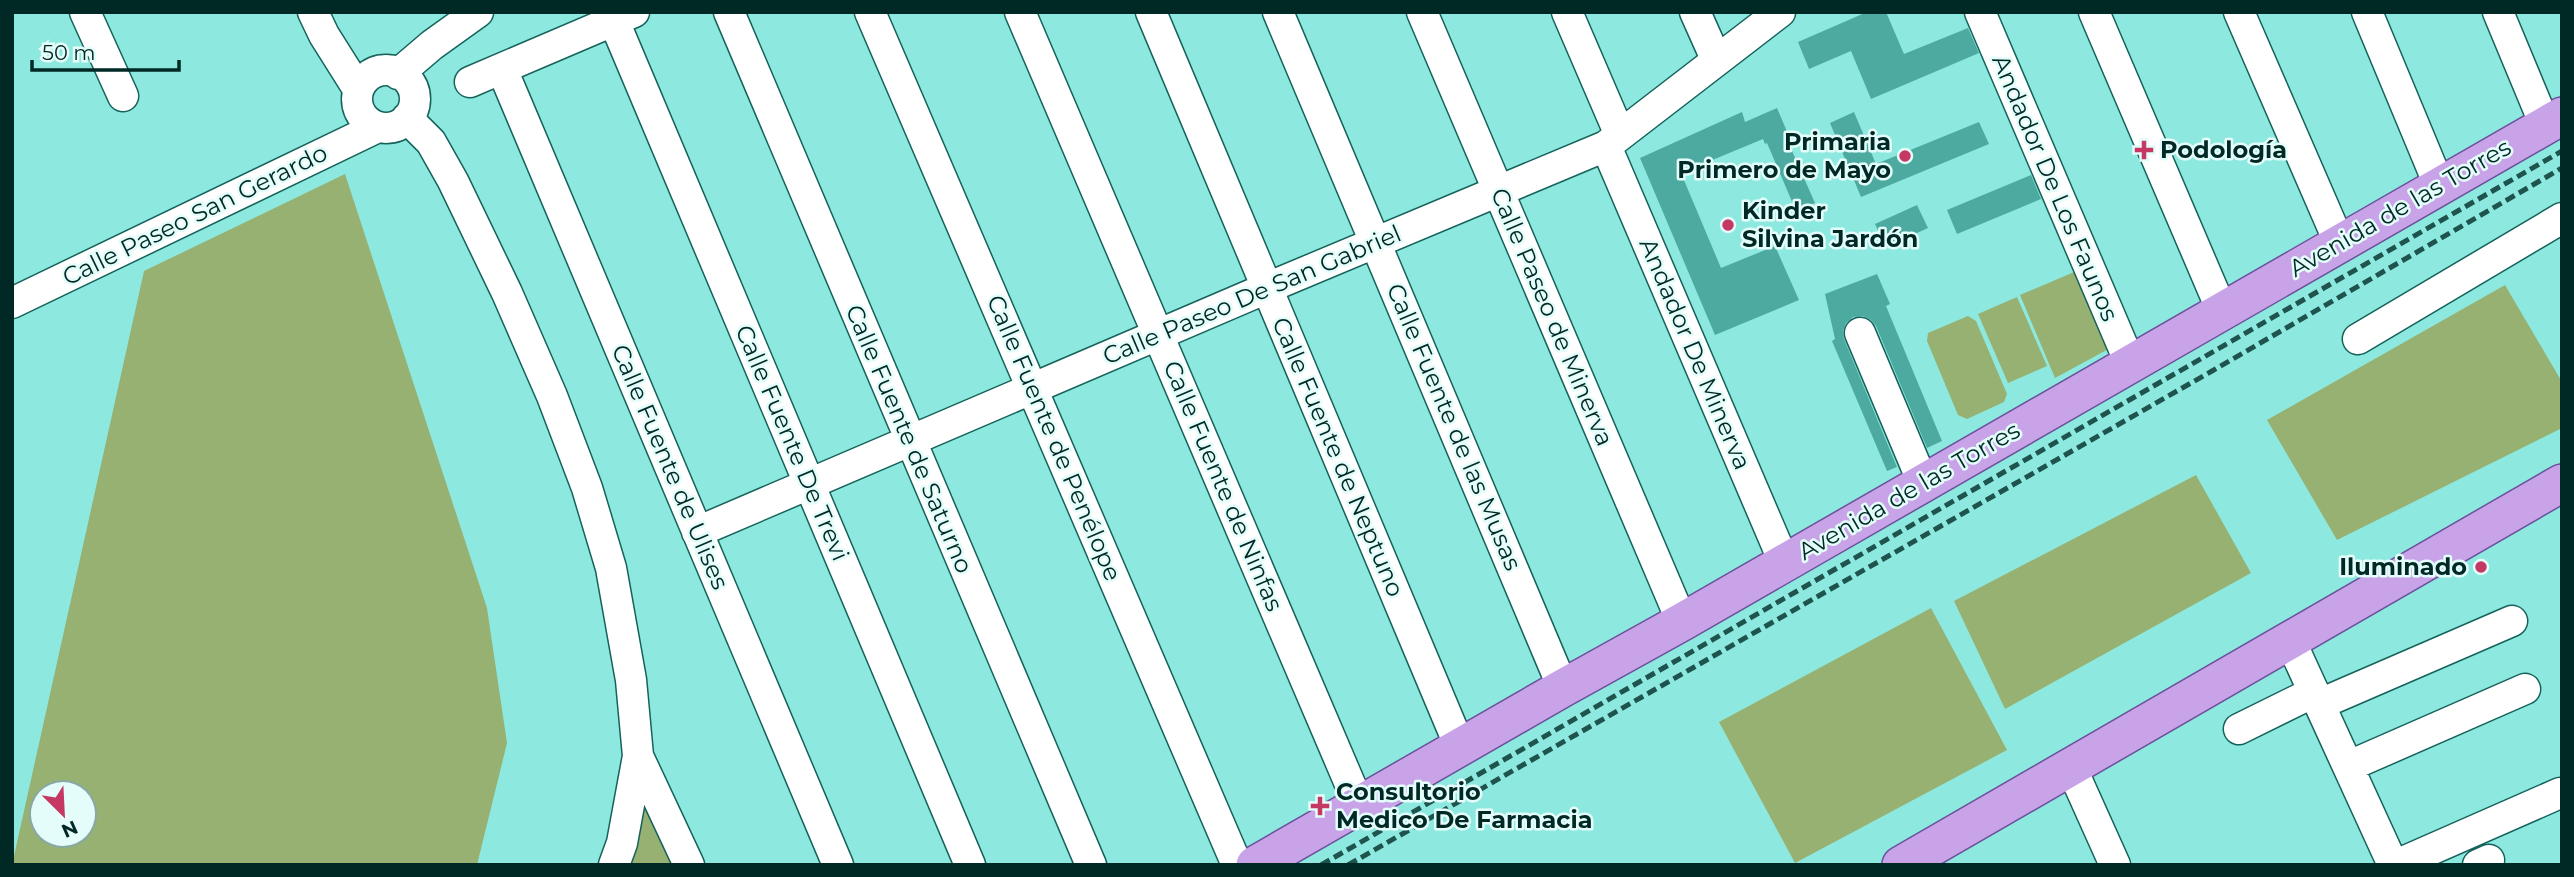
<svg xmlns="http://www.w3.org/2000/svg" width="2574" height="877" font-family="Montserrat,sans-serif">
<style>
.green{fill:#97b172;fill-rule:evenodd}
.building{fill:#4caaa1}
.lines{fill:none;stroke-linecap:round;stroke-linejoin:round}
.minor-casing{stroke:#15625b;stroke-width:33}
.major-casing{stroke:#6a519a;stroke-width:40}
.minor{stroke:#fff;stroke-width:30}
.major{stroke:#c8a3e8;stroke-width:37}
.rail{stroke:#1f534e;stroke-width:5;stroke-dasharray:10 5;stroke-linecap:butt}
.poi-dot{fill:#c63864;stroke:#e4fdfa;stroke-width:2.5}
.labels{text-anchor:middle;stroke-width:5;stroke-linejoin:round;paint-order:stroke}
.poi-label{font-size:24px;font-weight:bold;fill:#002925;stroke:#e4fdfa;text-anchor:start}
.street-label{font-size:24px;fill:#002925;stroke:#e4fdfa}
</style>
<rect width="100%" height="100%" fill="#8de9df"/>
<!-- green -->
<path class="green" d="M 345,174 L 487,608 L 507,743 L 477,865 L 12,865 L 144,271 ZM 84,793 L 84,835 L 42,835 L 42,793 Z
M 2081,269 L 2114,346 L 2055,378 L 2020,295 Z
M 2505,285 L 2562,382 L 2562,428 L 2337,540 L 2267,420 Z
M 2017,297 L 2047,366 L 2008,383 L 1978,314 Z
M 1968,316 L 1976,321 L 2007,394 L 2004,402 L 1967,419 L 1958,415 L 1927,341 L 1928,333 Z
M 2196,475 L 2251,573 L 2005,709 L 1954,601 Z
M 1931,608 L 2007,750 L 1795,863 L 1719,722 Z
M 645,805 L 673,865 L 622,865 Z"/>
<!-- building -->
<path class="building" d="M 1867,12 L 1886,12 L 1904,54 L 1968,28 L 1979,53 L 1871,99 L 1851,51 L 1809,69 L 1798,42 Z
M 1777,108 L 1788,134 L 1785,135 L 1815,203 L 1796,211 L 1767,143 L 1765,144 L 1763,139 L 1681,173 L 1721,268 L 1775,246 L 1799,300 L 1715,335 L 1640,158 L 1742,112 L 1745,122 Z
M 1854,112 L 1876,164 L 1979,122 L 1989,144 L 1861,197 L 1830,123 Z
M 2031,175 L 2041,199 L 1957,234 L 1947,210 Z
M 1917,205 L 1928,228 L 1886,247 L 1875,224 Z
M 1877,274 L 1890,304 L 1886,306 L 1942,441 L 1927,448 L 1876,326 L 1871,320 L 1863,316 L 1853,317 L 1846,323 L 1843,331 L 1844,339 L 1897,467 L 1887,471 L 1832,341 L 1835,339 L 1825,294 Z"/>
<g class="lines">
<!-- minor casing -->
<g class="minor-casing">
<path id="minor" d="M 85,12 L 123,96
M 313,12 L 324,35 L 358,89
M 729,12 L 1091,865
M 870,12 L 1237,865
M 1020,12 L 1359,805
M 1151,12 L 1460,747
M 1278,12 L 1563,688
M 1422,12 L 1682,622
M 1567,12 L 1620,135
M 1695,12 L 1716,59
M 1980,12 L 2130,363
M 2094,12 L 2222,311
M 2239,12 L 2339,242
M 2367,12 L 2439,185
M 2498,12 L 2545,125
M 614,21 L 970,865
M 502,69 L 838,865
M357 99a29 29 0 1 1 58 0a29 29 0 1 1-58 0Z
M 398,74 L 432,45 L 478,12
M 470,82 L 634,12
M 407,118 L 431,142 L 453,181 L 507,293 L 552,396 L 587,488 L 611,568 L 631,680 L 638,756 L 622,843 L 614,865
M 1606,146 L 1784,562
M 12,303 L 378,127
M 1860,333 L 1923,483
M 2358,339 L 2562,218
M 697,532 L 1267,288 L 1606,146 L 1780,12
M 2290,640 L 2393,865
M 2320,704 L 2512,621
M 2239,729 L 2314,692
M 638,756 L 689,865
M 2349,766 L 2525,689
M 2071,767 L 2115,865
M 2396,865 L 2560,793
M 2478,865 L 2489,860"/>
</g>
<!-- major casing -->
<g class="major-casing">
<path id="major" d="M 1255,865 L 1563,688 L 1682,622 L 2562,116
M 1901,865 L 2562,483"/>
</g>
<!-- minor -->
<use href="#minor" class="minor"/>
<!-- major -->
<use href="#major" class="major"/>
<!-- rail -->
<path class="rail" d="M 1321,865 L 2562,151
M 1348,865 L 2212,371 L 2562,168"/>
</g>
<!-- markers -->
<g class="poi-dot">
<path d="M2140.5 139.5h7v7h7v7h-7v7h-7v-7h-7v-7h7z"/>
<circle cx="1905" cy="156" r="7"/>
<circle cx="1728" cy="225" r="7"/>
<circle cx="2481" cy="567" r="7"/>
<path d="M1316.5 795.5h7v7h7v7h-7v7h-7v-7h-7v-7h7z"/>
</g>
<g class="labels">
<!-- poi labels -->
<g class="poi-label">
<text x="1891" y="150" text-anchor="end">Primaria<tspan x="1891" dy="28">Primero de Mayo</tspan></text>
<text x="2160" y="158">Podología</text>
<text x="1742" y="219">Kinder<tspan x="1742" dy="28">Silvina Jardón</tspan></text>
<text x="2467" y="575" text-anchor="end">Iluminado</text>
<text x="1336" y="800">Consultorio<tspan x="1336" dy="28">Medico De Farmacia</tspan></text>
</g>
<!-- street labels -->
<g class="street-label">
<text transform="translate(2055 188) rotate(67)" y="8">Andador De Los Faunos</text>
<text transform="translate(2400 208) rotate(-30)" y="8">Avenida de las Torres</text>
<text transform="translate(195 215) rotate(-26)" y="8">Calle Paseo San Gerardo</text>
<text transform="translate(1252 295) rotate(-23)" y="8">Calle Paseo De San Gabriel</text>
<text transform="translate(1552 317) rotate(67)" y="8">Calle Paseo de Minerva</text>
<text transform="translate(1695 354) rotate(67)" y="8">Andador De Minerva</text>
<text transform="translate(1454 427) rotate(67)" y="8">Calle Fuente de las Musas</text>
<text transform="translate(1054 438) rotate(67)" y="8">Calle Fuente de Penélope</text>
<text transform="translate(909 439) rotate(67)" y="8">Calle Fuente de Saturno</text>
<text transform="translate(792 443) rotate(67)" y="8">Calle Fuente De Trevi</text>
<text transform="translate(1338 457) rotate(67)" y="8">Calle Fuente de Neptuno</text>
<text transform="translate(670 467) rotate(67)" y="8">Calle Fuente de Ulises</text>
<text transform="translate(1223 486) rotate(67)" y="8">Calle Fuente de Ninfas</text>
<text transform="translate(1909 491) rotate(-30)" y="8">Avenida de las Torres</text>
</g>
</g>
<!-- border -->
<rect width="2574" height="877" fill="none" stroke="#002925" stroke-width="28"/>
<!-- north arrow -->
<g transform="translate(63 814) rotate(156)"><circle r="33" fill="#e4fdfa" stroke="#89a8a5" stroke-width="2"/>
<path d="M0-5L12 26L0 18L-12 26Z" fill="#c63864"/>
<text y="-10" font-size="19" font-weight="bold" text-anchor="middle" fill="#002925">N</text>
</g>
<!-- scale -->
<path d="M32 60v10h147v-10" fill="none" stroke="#002925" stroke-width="3.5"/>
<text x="42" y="60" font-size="21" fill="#002925" stroke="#e4fdfa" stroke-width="5" paint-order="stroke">50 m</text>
</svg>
